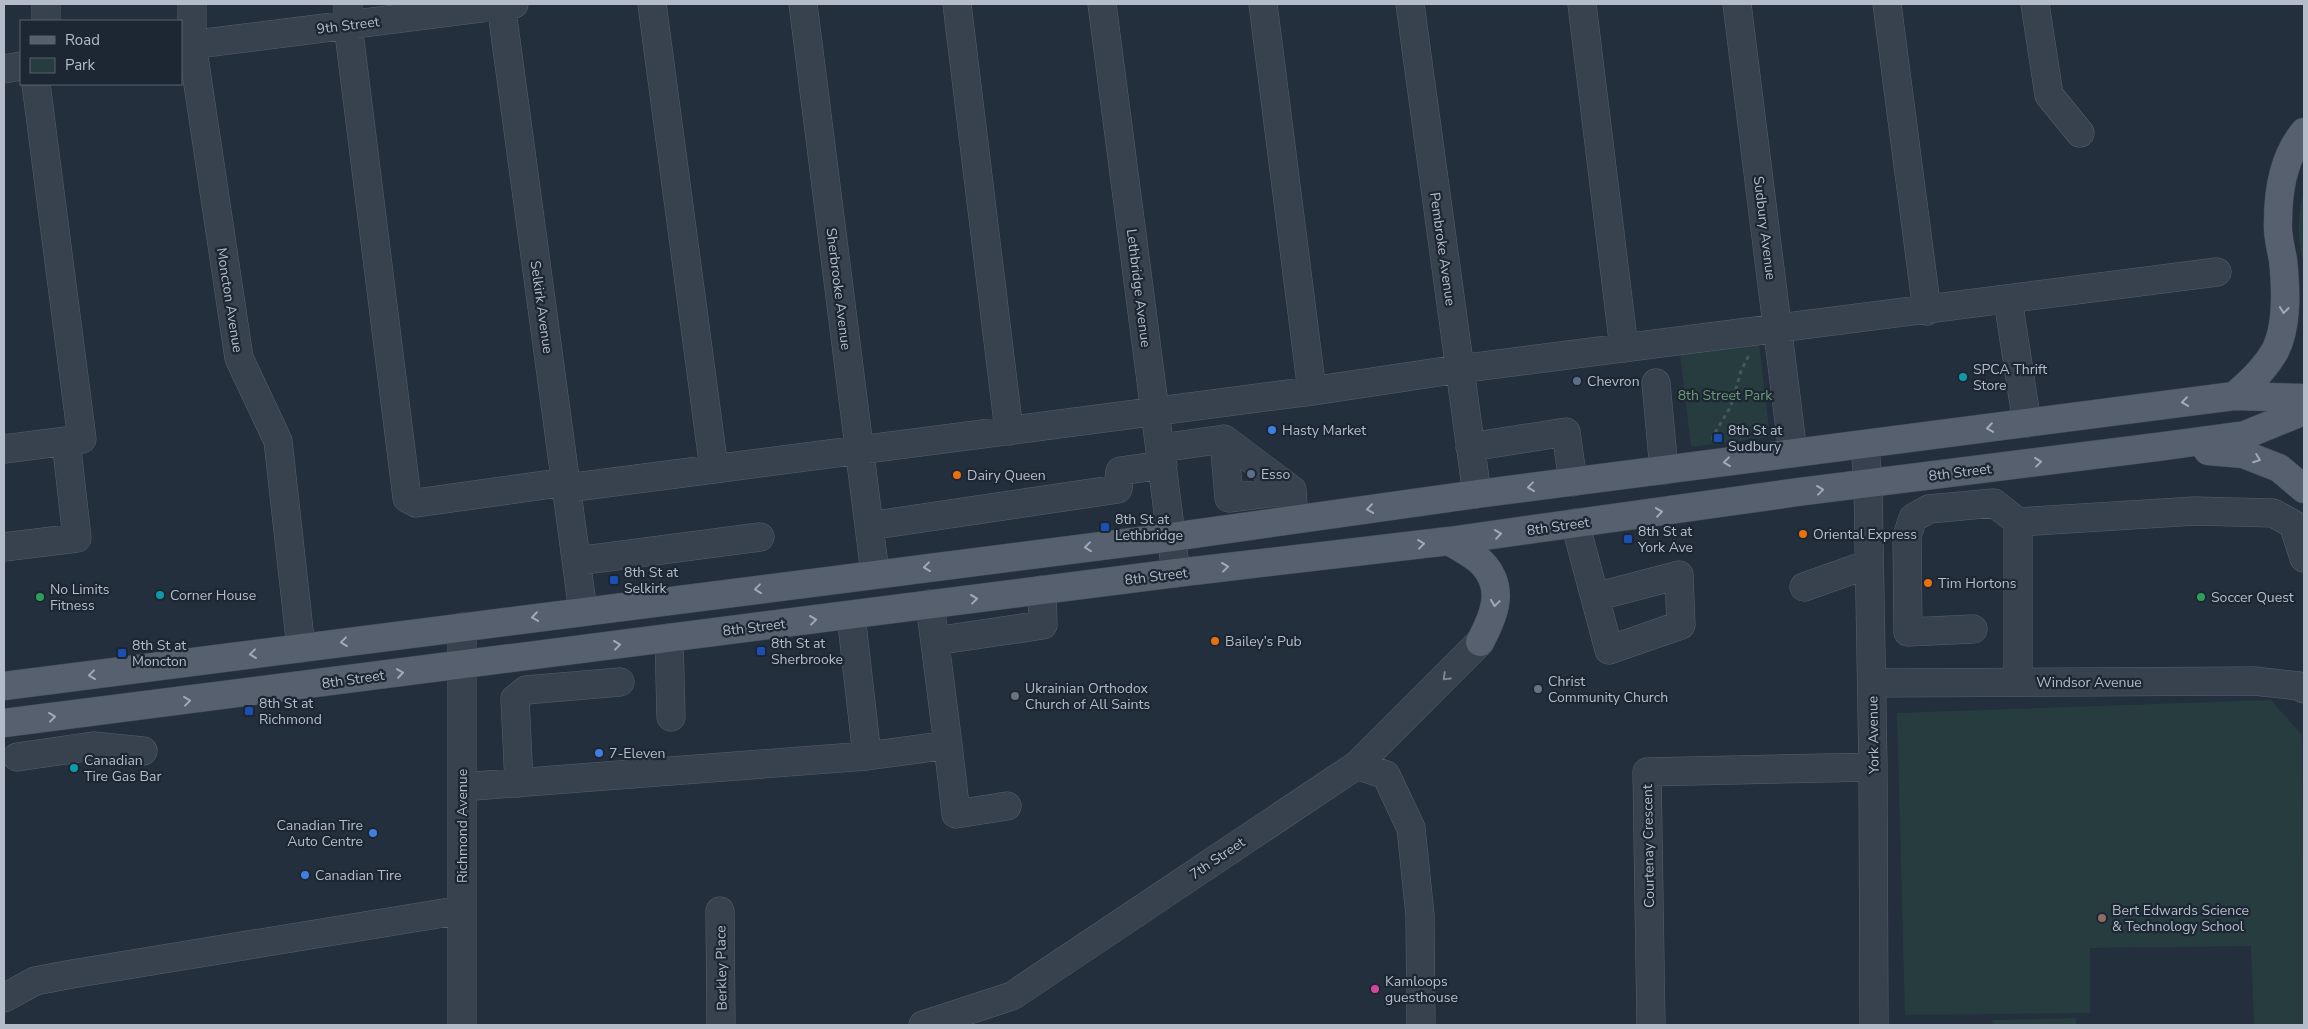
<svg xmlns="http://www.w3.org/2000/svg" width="2308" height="1029" font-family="'Nunito Sans',sans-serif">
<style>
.green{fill:#263c3f}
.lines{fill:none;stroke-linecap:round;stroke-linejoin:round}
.minor-casing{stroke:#565f6c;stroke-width:29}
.major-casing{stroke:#414a57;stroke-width:29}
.path{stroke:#44595c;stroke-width:3;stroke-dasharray:4 4;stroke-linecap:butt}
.minor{stroke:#38414e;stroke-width:28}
.major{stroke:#56606e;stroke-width:28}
.oneway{stroke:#a1aab7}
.oneway2{stroke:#7c8592}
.culture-dot{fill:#0f9aa8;stroke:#1d2633;stroke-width:2}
.service-dot{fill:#5c6f8a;stroke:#1d2633;stroke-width:2}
.shop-dot{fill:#3f7fe0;stroke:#1d2633;stroke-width:2}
.transit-dot{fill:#1a4fb4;stroke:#1d2633;stroke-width:2}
.food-dot{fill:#e8710a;stroke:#1d2633;stroke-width:2}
.leisure-dot{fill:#2e9e5b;stroke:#1d2633;stroke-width:2}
.worship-dot{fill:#6b7280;stroke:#1d2633;stroke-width:2}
.education-dot{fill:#8d6e63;stroke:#1d2633;stroke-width:2}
.hotel-dot{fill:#d1479c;stroke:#1d2633;stroke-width:2}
.labels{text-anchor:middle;stroke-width:4.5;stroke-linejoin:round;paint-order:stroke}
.street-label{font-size:14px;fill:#b4bcc9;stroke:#1d2633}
.poi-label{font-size:14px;fill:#b4bcc9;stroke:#1d2633;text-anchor:start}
.park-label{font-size:14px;fill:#6b9a76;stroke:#1d2633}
</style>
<rect width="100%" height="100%" fill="#242f3e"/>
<!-- green -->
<path class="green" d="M 2304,191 L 2304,265 C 2297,240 2297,216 2304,191 Z
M 1759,343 L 1770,437 L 1691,447 L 1680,353 Z
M 2271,700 L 2302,735 L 2304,1025 L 2254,1025 L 2251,946 L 2090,948 L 2090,1013 L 1905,1015 L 1897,713 Z
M 2076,1018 L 2076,1025 L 1993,1025 L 1992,1020 Z"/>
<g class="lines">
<!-- minor casing -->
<g class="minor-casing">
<path id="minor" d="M 46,4 L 46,21
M 192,4 L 192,44 L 239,358 L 278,441 L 301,648
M 348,4 L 348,25 L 407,498 L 416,503 L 566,482
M 501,4 L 583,611
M 652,4 L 714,469 L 1312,391 L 1459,369 L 2217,272
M 803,4 L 875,573
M 957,4 L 1009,431
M 1102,4 L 1176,573
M 1263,4 L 1312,391
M 1410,4 L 1477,494
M 1582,4 L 1624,348
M 1737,4 L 1793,453
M 1887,4 L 1927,311
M 2035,4 L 2049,95 L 2080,133
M 181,46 L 514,4
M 4,69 L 21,66
M 2008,300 L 2027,423
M 1656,383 L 1664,470
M 1224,439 L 1292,490
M 1865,445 L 1868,484 L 1873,767 L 1874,1025
M 1470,447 L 1566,432 L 1573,482
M 1161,448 L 1224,439 L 1229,498 L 1292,490 L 1294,519
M 4,449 L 82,439 L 36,84
M 567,488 L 714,469
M 1575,523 L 1609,650 L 1681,625 L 1679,575 L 1595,597
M 869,526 L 1118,489 L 1120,471 L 1163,465
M 4,547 L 77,538 L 66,441
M 577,561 L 760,537
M 1804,587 L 1869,564
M 930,604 L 948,745
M 851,615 L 867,756 L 948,745 L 956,814 L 1007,806
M 462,627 L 462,1025
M 1973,629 L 1908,632 L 1907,536 L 1913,518 L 1929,509 L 1994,503 L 2018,522
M 669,638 L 671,717
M 935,641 L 1043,625 L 1042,590
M 2018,682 L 2018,522 L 2195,511 L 2273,513 L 2293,524 L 2304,558
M 1872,683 L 2254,681 L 2299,686 L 2304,689
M 17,757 L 93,746 L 143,751
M 1357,765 L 1386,775 L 1411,828 L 1420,915 L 1421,1025
M 519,783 L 515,699 L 526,690 L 620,682
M 462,787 L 867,756
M 720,911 L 721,1025
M 4,998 L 35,981 L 72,974 L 462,910
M 923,1025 L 1012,996 L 1357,765 L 1480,642
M 1651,1025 L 1647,772 L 1873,767"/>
</g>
<!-- major casing -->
<g class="major-casing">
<path id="major" d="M 2234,396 C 2250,383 2264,370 2275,351 C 2288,325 2286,288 2283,260 C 2281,248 2277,235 2278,222 C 2278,191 2284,156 2304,132
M 2208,451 L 2243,454 L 2279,468 L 2304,489
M 1449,541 C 1460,548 1473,554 1482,563 C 1506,588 1494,616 1480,642
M 4,686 L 1172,537 L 1477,494 L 2234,396 L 2304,398
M 4,723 L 1176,573 L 1449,541 L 1798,492 L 2157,447 L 2245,435 L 2304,411"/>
</g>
<!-- path -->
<path class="path" d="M 1713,440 L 1713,436 L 1731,406 L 1741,371 L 1749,355"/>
<!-- minor -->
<use href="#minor" class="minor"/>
<!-- major -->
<use href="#major" class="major"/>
</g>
<!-- one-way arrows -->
<defs><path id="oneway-chevron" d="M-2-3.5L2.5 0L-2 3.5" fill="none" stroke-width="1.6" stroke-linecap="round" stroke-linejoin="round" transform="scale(1.25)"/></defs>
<g class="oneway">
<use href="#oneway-chevron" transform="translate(2284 310) rotate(96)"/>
<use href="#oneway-chevron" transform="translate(2185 402) rotate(172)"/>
<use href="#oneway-chevron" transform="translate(1990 428) rotate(172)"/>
<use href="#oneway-chevron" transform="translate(2257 459) rotate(21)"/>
<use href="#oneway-chevron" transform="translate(1727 462) rotate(173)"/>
<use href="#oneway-chevron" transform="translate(2038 462) rotate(-7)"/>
<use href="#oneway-chevron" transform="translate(1531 487) rotate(173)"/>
<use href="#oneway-chevron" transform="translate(1820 490) rotate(-7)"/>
<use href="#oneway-chevron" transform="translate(1370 509) rotate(172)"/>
<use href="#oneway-chevron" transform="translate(1659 512) rotate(-8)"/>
<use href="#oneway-chevron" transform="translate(1498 534) rotate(-8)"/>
<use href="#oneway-chevron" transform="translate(1421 544) rotate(-7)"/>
<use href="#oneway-chevron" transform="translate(1088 547) rotate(173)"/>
<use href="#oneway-chevron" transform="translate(927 567) rotate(173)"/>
<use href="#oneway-chevron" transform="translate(1225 567) rotate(-7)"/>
<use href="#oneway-chevron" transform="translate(758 589) rotate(173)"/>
<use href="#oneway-chevron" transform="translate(974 599) rotate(-7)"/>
<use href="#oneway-chevron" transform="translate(1495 603) rotate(98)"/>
<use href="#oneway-chevron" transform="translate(535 617) rotate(172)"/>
<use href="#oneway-chevron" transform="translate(813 620) rotate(-7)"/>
<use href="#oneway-chevron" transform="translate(344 642) rotate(173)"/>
<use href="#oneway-chevron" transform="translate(617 645) rotate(-7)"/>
<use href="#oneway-chevron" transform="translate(253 654) rotate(173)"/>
<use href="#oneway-chevron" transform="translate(400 673) rotate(-8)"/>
<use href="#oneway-chevron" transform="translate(92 675) rotate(173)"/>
<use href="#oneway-chevron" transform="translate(187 701) rotate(-7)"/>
<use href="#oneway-chevron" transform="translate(52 717) rotate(-7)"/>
</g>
<use class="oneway2" href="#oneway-chevron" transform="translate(1446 677) rotate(136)"/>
<!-- markers -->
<g class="culture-dot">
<circle cx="1963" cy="377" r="5"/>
<circle cx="160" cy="595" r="5"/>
<circle cx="74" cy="768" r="5"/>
</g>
<g class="service-dot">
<circle cx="1577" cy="381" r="5"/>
<circle cx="1251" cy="474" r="5"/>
</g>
<g class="shop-dot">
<circle cx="1272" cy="430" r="5"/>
<circle cx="599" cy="753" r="5"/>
<circle cx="373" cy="833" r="5"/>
<circle cx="305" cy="875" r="5"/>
</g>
<g class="transit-dot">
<rect x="1713" y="433" width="10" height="10" rx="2.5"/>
<rect x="1100" y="522" width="10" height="10" rx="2.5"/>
<rect x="1623" y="534" width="10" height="10" rx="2.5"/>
<rect x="609" y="575" width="10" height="10" rx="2.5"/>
<rect x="756" y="646" width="10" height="10" rx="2.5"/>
<rect x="117" y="648" width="10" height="10" rx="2.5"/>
<rect x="244" y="706" width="10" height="10" rx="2.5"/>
</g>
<g class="food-dot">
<circle cx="957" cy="475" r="5"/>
<circle cx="1803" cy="534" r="5"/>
<circle cx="1928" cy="583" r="5"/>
<circle cx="1215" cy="641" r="5"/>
</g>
<g class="leisure-dot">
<circle cx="40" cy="597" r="5"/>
<circle cx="2201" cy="597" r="5"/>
</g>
<g class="worship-dot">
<circle cx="1538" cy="689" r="5"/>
<circle cx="1015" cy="696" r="5"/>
</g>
<circle class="education-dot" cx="2102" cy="918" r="5"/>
<circle class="hotel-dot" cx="1375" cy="989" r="5"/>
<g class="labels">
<!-- street labels -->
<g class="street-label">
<text transform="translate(348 25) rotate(-7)" y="5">9th Street</text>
<text transform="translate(1765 228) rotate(83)" y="5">Sudbury Avenue</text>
<text transform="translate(1443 249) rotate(82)" y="5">Pembroke Avenue</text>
<text transform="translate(1139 288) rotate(83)" y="5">Lethbridge Avenue</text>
<text transform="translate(839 289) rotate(83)" y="5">Sherbrooke Avenue</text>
<text transform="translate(230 300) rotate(81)" y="5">Moncton Avenue</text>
<text transform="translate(542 307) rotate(82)" y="5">Selkirk Avenue</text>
<text transform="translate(1960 472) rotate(-7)" y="5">8th Street</text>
<text transform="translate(1558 526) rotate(-8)" y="5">8th Street</text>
<text transform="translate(1156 576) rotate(-7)" y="5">8th Street</text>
<text transform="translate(754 627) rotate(-7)" y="5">8th Street</text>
<text transform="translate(353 679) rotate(-8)" y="5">8th Street</text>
<text x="2089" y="687">Windsor Avenue</text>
<text transform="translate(1873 735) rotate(-91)" y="5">York Avenue</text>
<text transform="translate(462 826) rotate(-90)" y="5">Richmond Avenue</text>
<text transform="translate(1648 846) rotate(-91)" y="5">Courtenay Crescent</text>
<text transform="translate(1217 858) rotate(-34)" y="5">7th Street</text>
<text transform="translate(721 968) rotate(-91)" y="5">Berkley Place</text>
</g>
<!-- poi labels -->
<g class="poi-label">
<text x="1973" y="374">SPCA Thrift<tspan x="1973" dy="16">Store</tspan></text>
<text x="1587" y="386">Chevron</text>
<text x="1282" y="435">Hasty Market</text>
<text x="1728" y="435">8th St at<tspan x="1728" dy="16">Sudbury</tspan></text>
<text x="1261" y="479">Esso</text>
<text x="967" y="480">Dairy Queen</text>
<text x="1115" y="524">8th St at<tspan x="1115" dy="16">Lethbridge</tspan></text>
<text x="1638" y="536">8th St at<tspan x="1638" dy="16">York Ave</tspan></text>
<text x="1813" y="539">Oriental Express</text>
<text x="624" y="577">8th St at<tspan x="624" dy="16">Selkirk</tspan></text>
<text x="1938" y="588">Tim Hortons</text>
<text x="50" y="594">No Limits<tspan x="50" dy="16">Fitness</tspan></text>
<text x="170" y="600">Corner House</text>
<text x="2211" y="602">Soccer Quest</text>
<text x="1225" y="646">Bailey’s Pub</text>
<text x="771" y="648">8th St at<tspan x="771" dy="16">Sherbrooke</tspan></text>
<text x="132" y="650">8th St at<tspan x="132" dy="16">Moncton</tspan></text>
<text x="1548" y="686">Christ<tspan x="1548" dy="16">Community Church</tspan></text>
<text x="1025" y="693">Ukrainian Orthodox<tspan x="1025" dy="16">Church of All Saints</tspan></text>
<text x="259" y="708">8th St at<tspan x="259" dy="16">Richmond</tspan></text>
<text x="609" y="758">7-Eleven</text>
<text x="84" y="765">Canadian<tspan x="84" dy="16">Tire Gas Bar</tspan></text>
<text x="363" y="830" text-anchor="end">Canadian Tire<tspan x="363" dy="16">Auto Centre</tspan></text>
<text x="315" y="880">Canadian Tire</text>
<text x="2112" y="915">Bert Edwards Science<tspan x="2112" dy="16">&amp; Technology School</tspan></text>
<text x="1385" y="986">Kamloops<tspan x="1385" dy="16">guesthouse</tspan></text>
</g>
<!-- park labels -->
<g class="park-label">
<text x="1725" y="400">8th Street Park</text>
</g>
</g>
<!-- border -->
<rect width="2308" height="1029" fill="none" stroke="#b4bcc9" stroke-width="10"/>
<!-- legend -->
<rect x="20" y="20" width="162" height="65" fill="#1d2633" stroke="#59626f"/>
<rect x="30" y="36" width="25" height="8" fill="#56606e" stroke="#59626f"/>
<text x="65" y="45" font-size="15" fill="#b4bcc9">Road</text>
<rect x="30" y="58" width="25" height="15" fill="#263c3f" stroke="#59626f"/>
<text x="65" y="70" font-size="15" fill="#b4bcc9">Park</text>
</svg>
